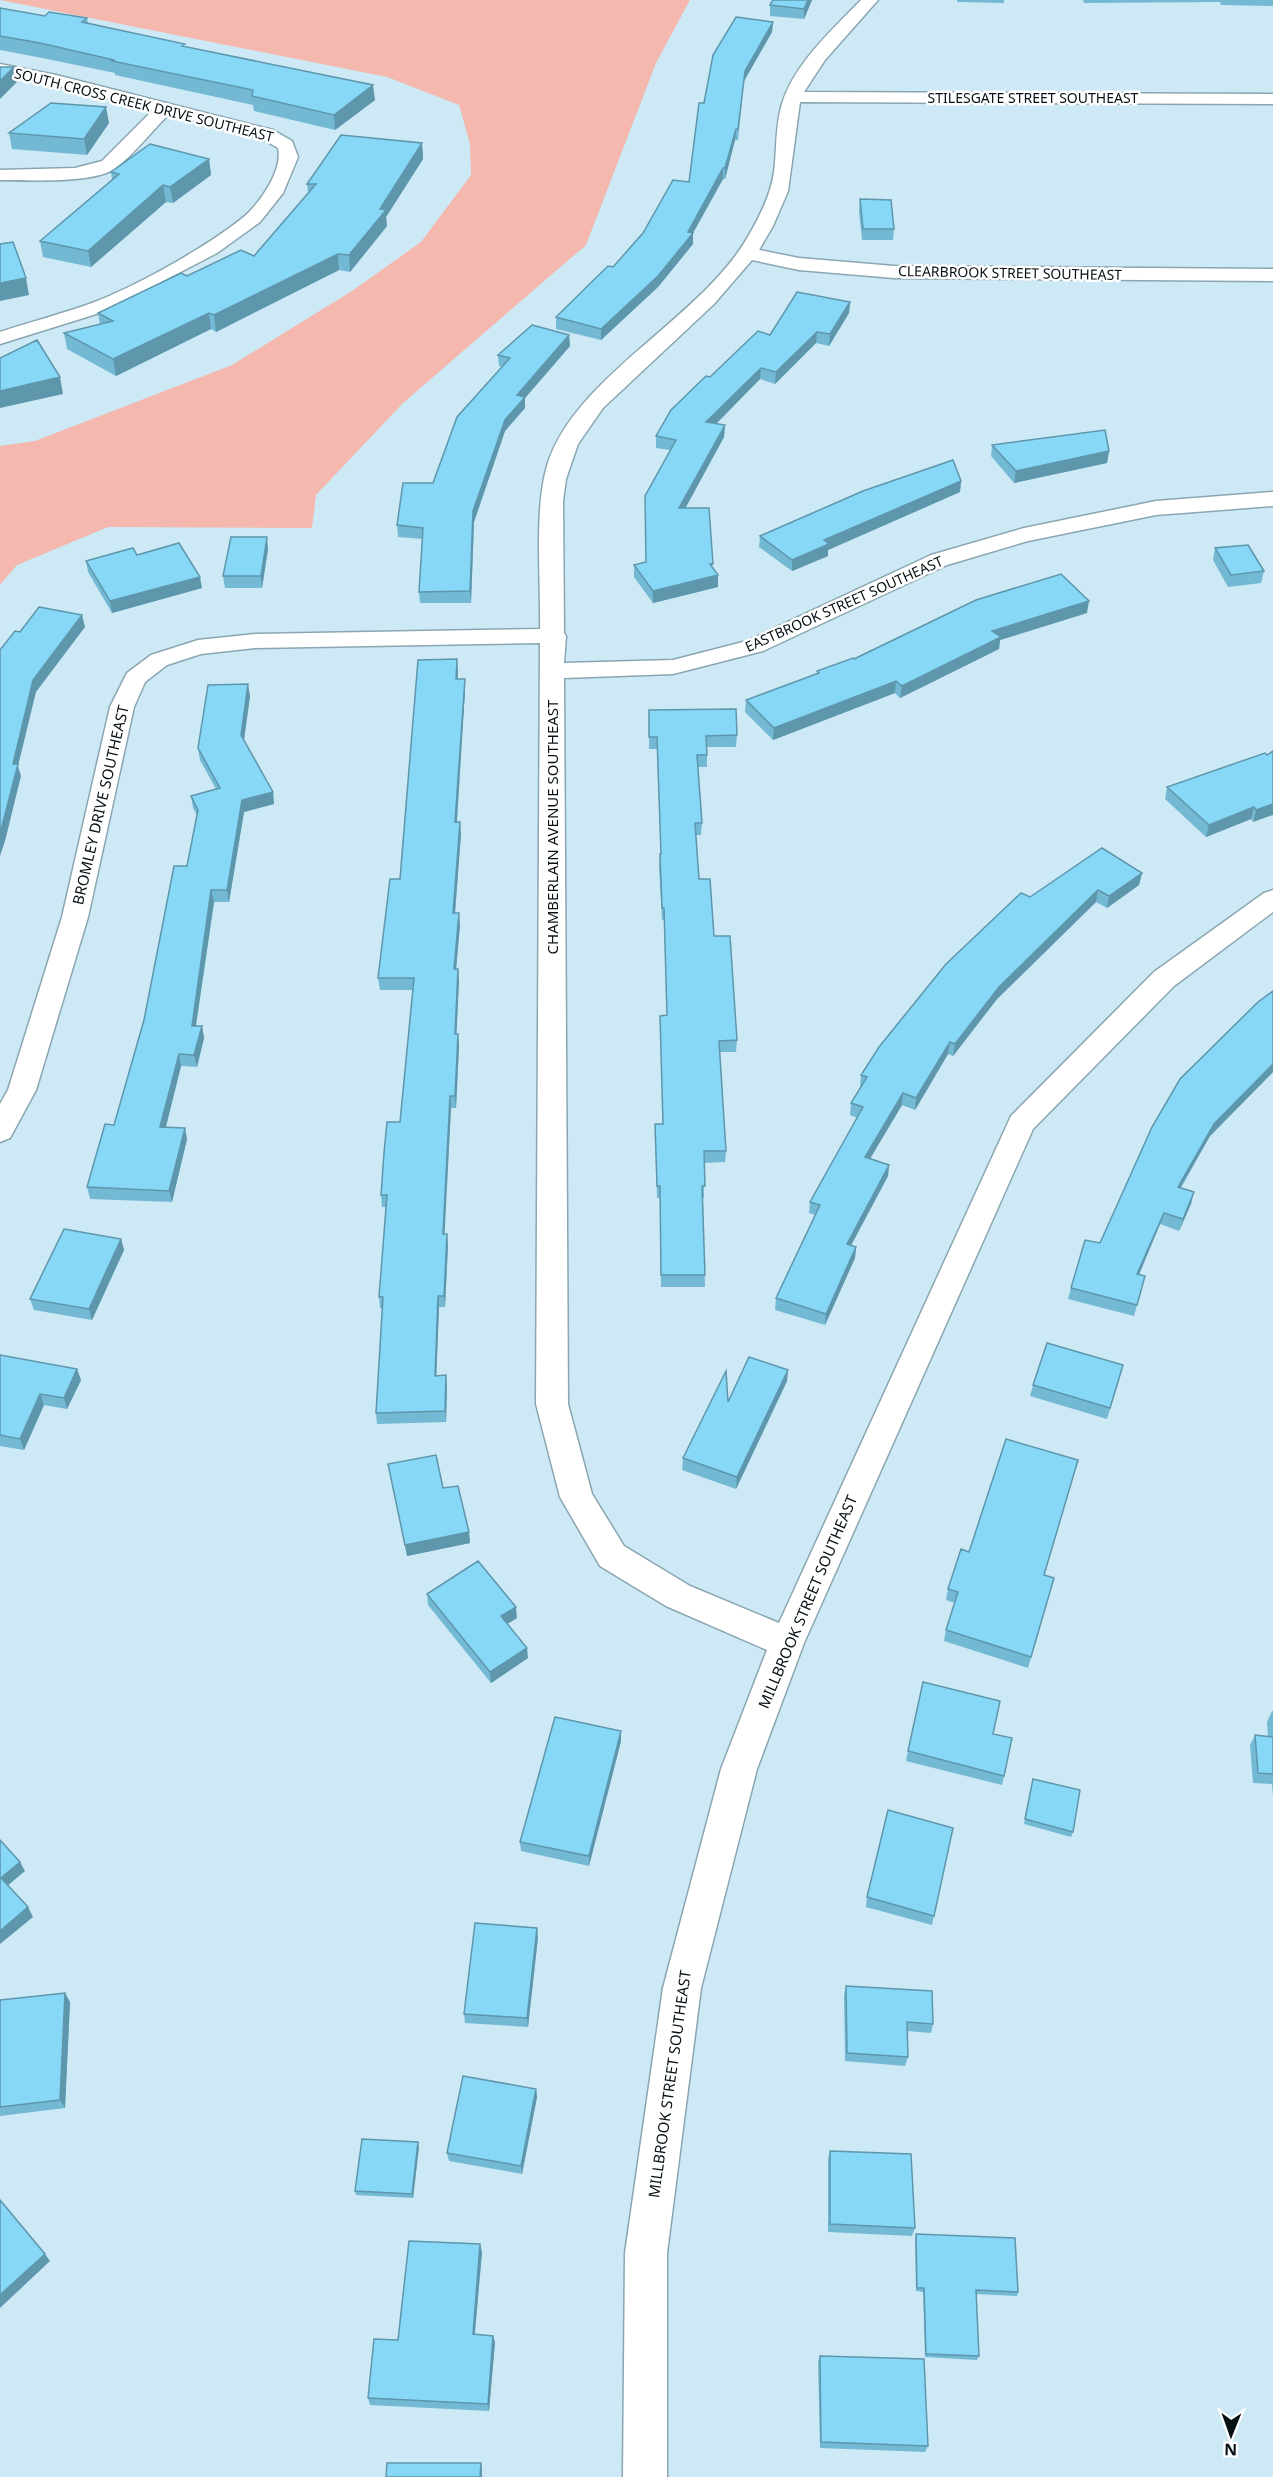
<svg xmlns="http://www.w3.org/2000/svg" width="1273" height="2477" font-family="'Noto Sans',sans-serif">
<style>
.green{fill:#f4b8ae}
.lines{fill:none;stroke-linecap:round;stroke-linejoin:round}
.street-casing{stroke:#8aa6b1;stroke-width:3}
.street{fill:#fff;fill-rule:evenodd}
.wall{fill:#74b9d4}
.shaded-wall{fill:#5e96ac}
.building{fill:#87d7f6;stroke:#5e96ac;stroke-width:1.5}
.labels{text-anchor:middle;stroke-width:5;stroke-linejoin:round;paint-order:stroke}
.far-street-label{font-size:14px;fill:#061014;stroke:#fff}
.street-label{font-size:15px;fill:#061014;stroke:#fff}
</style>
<rect width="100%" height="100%" fill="#cce9f5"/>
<!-- green -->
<path class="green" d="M 0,0 L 690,0 L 656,63 L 586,245 L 403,403 L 316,495 L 312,528 L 108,527 L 17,565 L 0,585 L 0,446 L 35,441 L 232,365 L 352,291 L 421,242 L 471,175 L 470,144 L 459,105 L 387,77 Z"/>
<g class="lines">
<!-- street casing -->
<g class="street-casing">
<path id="street" d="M 861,0 L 878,0 L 825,60 L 804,92 L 1273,94 L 1273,104 L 800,102 L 788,191 L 773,226 L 759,250 L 799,258 L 894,266 L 1273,269 L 1273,281 L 894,278 L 799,270 L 752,260 L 714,304 L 603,408 L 578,444 L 566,479 L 563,501 L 564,633 L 566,636 L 564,663 L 673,660 L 747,641 L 931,555 L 1024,528 L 1156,501 L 1273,492 L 1273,506 L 1156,515 L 1028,541 L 947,565 L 763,651 L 673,674 L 564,678 L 568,1404 L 592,1494 L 624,1546 L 690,1586 L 779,1623 L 1011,1116 L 1154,972 L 1264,893 L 1273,890 L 1273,912 L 1174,986 L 1033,1129 L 804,1643 L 757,1769 L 701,1988 L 667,2253 L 667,2477 L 623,2477 L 625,2253 L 663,1988 L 721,1769 L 767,1650 L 666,1606 L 600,1566 L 560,1497 L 536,1404 L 540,643 L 255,648 L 201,654 L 167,665 L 145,682 L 134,707 L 88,917 L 36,1090 L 10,1138 L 0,1142 L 0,1104 L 8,1090 L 62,917 L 110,707 L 127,673 L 151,655 L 198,640 L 255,634 L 540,629 C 541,581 534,510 547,466 C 574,376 702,319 749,235 C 760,216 771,194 774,172 C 777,150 775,126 782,104 C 794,64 832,30 861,0 Z
M 0,64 L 56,75 L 273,130 L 292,141 L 298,157 L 283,193 L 260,222 L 217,253 L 106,311 L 0,344 L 0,332 C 30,322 62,314 92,303 C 137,286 209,246 246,215 C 262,200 283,169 278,148 L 261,138 L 169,114 C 152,131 135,153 116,168 C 95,184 27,180 0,180 L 0,170 L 75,168 L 102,161 L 153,110 L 55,85 L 0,74 Z"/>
</g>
<!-- street -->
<use href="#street" class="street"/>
</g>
<!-- wall -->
<path class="wall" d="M 812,0 L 804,19 L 770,16 L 770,5 Z
M 957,0 L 1004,0 L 1004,3 L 957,2 Z
M 1083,0 L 1273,0 L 1273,6 L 1221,5 L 1220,2 L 1084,3 Z
M 0,8 L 45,16 L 87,18 L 88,23 L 186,47 L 375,100 L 335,130 L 254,111 L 253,105 L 115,75 L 115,73 L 42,58 L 0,50 Z
M 773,22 L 772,32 L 744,81 L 738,140 L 735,140 L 725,179 L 723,179 L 693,233 L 693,244 L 658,287 L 601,340 L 556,329 L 556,317 L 613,267 L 689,182 L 704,103 Z
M 109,123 L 87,155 L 12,149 L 9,133 Z
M 422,143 L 423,159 L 386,217 L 387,226 L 350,272 L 339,270 L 216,332 L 211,329 L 116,376 L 67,349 L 64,333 L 100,325 L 98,313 L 254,256 L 308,193 L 307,184 Z
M 209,159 L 211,175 L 173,203 L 166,202 L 91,267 L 43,257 L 40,241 L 112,180 L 111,172 Z
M 860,199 L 894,229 L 893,240 L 862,240 L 859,211 Z
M 850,302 L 849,313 L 829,346 L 816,343 L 775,384 L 760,379 L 716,424 L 725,425 L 724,437 L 685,508 L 712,568 L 718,587 L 653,603 L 634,577 L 634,565 L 646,562 L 670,450 L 656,448 L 656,436 L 710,377 L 770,335 Z
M 569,335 L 570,346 L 525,398 L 525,408 L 505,431 L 474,522 L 471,603 L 420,603 L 419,592 L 422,539 L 398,537 L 397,525 L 433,483 L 502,367 L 499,366 L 498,355 Z
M 992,445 L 1109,451 L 1107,463 L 1014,483 L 991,456 Z
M 961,481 L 960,492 L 828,550 L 828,556 L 792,571 L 759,547 L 760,536 Z
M 1215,548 L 1264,571 L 1261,583 L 1228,587 L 1213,560 Z
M 268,549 L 262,588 L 225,588 L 223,576 Z
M 137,555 L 202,588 L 112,613 L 88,572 L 86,561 Z
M 1087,613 L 1000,640 L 999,649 L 900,698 L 895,693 L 773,740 L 745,712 L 746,700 L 817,674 L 817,671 L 854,659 Z
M 458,671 L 458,679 L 465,690 L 457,822 L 461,834 L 455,913 L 460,925 L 456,969 L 458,969 L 459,981 L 456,1034 L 458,1034 L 459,1046 L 456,1108 L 451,1108 L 444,1234 L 448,1245 L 445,1307 L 439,1307 L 436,1376 L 447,1387 L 446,1422 L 377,1424 L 376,1413 L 382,1308 L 380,1308 L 379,1297 L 386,1207 L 382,1207 L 381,1195 L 400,1122 L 413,990 L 380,990 L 378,978 L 400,879 Z
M 250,696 L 244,740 L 273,792 L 274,804 L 244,812 L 229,902 L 214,902 L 196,1026 L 202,1026 L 204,1038 L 197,1067 L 181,1066 L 166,1127 L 187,1139 L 172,1202 L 90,1199 L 87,1187 L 114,1125 L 187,866 L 197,815 L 193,808 L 191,796 L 216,789 L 200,760 L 198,748 Z
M 649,710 L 737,735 L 736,747 L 707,747 L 707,767 L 698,767 L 702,823 L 701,835 L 696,835 L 699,879 L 714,936 L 737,1040 L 736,1052 L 720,1052 L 726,1151 L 725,1162 L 704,1163 L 704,1198 L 703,1198 L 705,1287 L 661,1287 L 660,1198 L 657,1198 L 655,1124 L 663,1124 L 660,1016 L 667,1015 L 664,920 L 662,920 L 659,866 L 660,854 L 661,854 L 657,749 L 649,749 Z
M 1273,751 L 1253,822 L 1251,819 L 1206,837 L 1165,799 L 1167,787 L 1267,755 Z
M 1142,873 L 1139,885 L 1107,908 L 1096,902 L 997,999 L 953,1056 L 948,1054 L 915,1110 L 902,1105 L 870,1158 L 889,1165 L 888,1176 L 851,1245 L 856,1247 L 855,1258 L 825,1325 L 775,1310 L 776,1298 L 815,1215 L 809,1213 L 810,1202 L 857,1118 L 850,1115 L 851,1103 L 861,1087 L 860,1087 L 861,1075 L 1030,897 Z
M 1273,991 L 1273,1072 L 1210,1136 L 1181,1188 L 1191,1204 L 1179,1231 L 1160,1224 L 1139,1275 L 1145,1276 L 1134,1316 L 1068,1299 L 1071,1288 L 1100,1243 Z
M 121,1239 L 124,1250 L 92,1320 L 34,1310 L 30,1299 Z
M 0,1355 L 77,1369 L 81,1380 L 67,1409 L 44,1405 L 24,1450 L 0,1446 Z
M 788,1370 L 787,1381 L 736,1489 L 682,1470 L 683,1458 Z
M 1120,1377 L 1107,1419 L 1030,1396 L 1033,1385 Z
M 388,1464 L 443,1488 L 469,1532 L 470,1543 L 407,1556 Z
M 1044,1575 L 1054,1578 L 1028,1668 L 944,1641 L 946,1630 L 955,1603 L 946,1600 L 948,1589 Z
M 427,1594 L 517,1618 L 507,1624 L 528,1658 L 491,1683 L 428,1605 Z
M 1272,1711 L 1273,1711 L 1273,1797 L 1272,1784 L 1253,1783 L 1250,1745 L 1255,1735 L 1268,1736 L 1267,1722 Z
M 993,1734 L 1004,1776 L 1002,1785 L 906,1761 L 908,1751 Z
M 621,1741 L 589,1866 L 521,1851 L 520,1842 Z
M 1033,1779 L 1073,1832 L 1071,1837 L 1024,1824 Z
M 953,1828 L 932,1925 L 866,1907 L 867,1897 Z
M 538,1937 L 528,2027 L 465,2023 L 464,2014 Z
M 846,1986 L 933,2024 L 931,2033 L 907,2031 L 908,2057 L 905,2066 L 845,2061 L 844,1995 Z
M 65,1993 L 70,2002 L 65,2108 L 0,2116 L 0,2000 Z
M 536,2089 L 537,2097 L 522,2174 L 449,2161 L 447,2153 Z
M 419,2147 L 413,2198 L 356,2195 L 355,2191 Z
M 830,2151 L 915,2228 L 912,2236 L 828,2232 L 828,2159 Z
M 916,2234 L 1018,2292 L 1017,2296 L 976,2294 L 979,2356 L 977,2360 L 925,2357 L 923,2292 L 916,2291 L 915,2238 Z
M 482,2252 L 475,2334 L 493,2336 L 495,2342 L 489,2411 L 370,2405 L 368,2398 L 398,2340 Z
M 820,2356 L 928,2446 L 925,2452 L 820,2448 L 818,2362 Z"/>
<!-- shaded-wall -->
<path class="shaded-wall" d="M 808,0 L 812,0 L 804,19 L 804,9 Z
M 773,22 L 772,32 L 744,81 L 738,140 L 745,71 Z
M 14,67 L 17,82 L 0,99 L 0,81 Z
M 373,85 L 375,100 L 335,130 L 334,115 Z
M 106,107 L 109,123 L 87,155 L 84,139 Z
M 736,129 L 735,140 L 725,179 L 725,168 Z
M 422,143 L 423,159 L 386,217 L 387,226 L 350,272 L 349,255 Z
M 209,159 L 211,175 L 173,203 L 170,187 Z
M 723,168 L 723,179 L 693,233 L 693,244 L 658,287 L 601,340 L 601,329 L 688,232 Z
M 163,185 L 166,202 L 91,267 L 88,251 Z
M 338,254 L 339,270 L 216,332 L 214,315 Z
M 26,278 L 29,295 L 0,301 L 0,283 Z
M 850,302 L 849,313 L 829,346 L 830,334 Z
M 209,313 L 211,329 L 116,376 L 113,359 Z
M 817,332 L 816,343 L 775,384 L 776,372 Z
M 569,335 L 570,346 L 525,398 L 525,408 L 505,431 L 474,522 L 471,603 L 470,591 L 473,511 L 505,420 L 517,395 Z
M 761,368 L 760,379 L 706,434 L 706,422 Z
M 60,377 L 63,394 L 0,408 L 0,391 Z
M 725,425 L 724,437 L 679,520 L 679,508 Z
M 1109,451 L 1107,463 L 1014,483 L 1016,471 Z
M 961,481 L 960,492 L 828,550 L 828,556 L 792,571 L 792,560 L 824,540 Z
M 267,537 L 268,549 L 262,588 L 261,576 Z
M 718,575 L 718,587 L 653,603 L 653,591 Z
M 200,577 L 202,588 L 112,613 L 110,601 Z
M 1089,601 L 1087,613 L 1000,640 L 999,649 L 900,698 L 902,686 L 992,631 Z
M 82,615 L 85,627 L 36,692 L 18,766 L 21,776 L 5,841 L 0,856 L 0,834 L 13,764 L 33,680 Z
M 457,659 L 458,671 L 457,690 L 456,679 Z
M 465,679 L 465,690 L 456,834 L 455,822 Z
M 896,681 L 895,693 L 773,740 L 774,728 Z
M 248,684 L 250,696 L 243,747 L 241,735 Z
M 273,792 L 274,804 L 244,812 L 229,902 L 227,890 L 242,800 Z
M 1273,804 L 1273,815 L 1253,822 L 1256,810 Z
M 1254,807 L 1251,819 L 1206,837 L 1209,825 Z
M 460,822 L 461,834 L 454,925 L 453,913 Z
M 1142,873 L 1139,885 L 1107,908 L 1109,896 Z
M 211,890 L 214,902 L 194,1038 L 192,1026 Z
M 1098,890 L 1096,902 L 997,999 L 953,1056 L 955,1044 L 999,987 Z
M 459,913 L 460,925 L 455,981 L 454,969 Z
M 458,969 L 459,981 L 456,1046 L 455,1034 Z
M 202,1026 L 204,1038 L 197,1067 L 194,1055 Z
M 458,1034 L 459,1046 L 456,1108 L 455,1096 Z
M 950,1042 L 948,1054 L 915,1110 L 916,1098 Z
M 179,1054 L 181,1066 L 163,1138 L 160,1127 Z
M 1273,1064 L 1273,1072 L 1210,1136 L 1174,1198 L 1178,1187 L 1214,1124 Z
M 903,1093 L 902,1105 L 864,1169 L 865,1157 Z
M 450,1096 L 451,1108 L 444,1245 L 443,1234 Z
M 185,1128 L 187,1139 L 172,1202 L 169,1191 Z
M 889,1165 L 888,1176 L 846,1255 L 847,1244 Z
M 1194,1192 L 1191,1204 L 1179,1231 L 1183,1219 Z
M 1164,1213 L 1160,1224 L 1134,1286 L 1137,1274 Z
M 447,1234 L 448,1245 L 445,1307 L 444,1296 Z
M 121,1239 L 124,1250 L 92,1320 L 89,1309 Z
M 856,1247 L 855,1258 L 825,1325 L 826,1314 Z
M 438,1296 L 439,1307 L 436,1387 L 435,1376 Z
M 77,1369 L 81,1380 L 67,1409 L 64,1398 Z
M 788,1370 L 787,1381 L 736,1489 L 737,1477 Z
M 446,1375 L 447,1387 L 446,1422 L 445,1411 Z
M 40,1394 L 44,1405 L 24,1450 L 20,1439 Z
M 469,1532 L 470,1543 L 407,1556 L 405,1545 Z
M 516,1607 L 517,1618 L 502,1627 L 501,1616 Z
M 527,1648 L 528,1658 L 491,1683 L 490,1672 Z
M 621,1731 L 621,1741 L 589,1866 L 589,1856 Z
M 20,1862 L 25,1871 L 6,1887 L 1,1878 Z
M 28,1907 L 33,1917 L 0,1944 L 0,1931 Z
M 537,1928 L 538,1937 L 528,2027 L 527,2018 Z
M 65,1993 L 70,2002 L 65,2108 L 60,2100 Z
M 536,2089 L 537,2097 L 522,2174 L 521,2166 Z
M 418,2142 L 419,2147 L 413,2198 L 412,2194 Z
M 480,2244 L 482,2252 L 474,2341 L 473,2334 Z
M 45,2254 L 50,2261 L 0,2308 L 0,2295 Z
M 493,2336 L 495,2342 L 489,2411 L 488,2404 Z
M 481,2463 L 482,2469 L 482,2477 L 480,2477 Z"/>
<!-- building -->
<path class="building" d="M 773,0 L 808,0 L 804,9 L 770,5 Z
M 0,8 L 45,16 L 49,12 L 87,18 L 82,22 L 185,44 L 182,46 L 373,85 L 334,115 L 252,96 L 253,90 L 112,61 L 114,60 L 40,43 L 0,36 Z
M 736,17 L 773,22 L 745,71 L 738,129 L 736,129 L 725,168 L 723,168 L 688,232 L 693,233 L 658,276 L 601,329 L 556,317 L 608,266 L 613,267 L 643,233 L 673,180 L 689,182 L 699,103 L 704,103 L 713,55 Z
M 0,67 L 14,67 L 0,81 Z
M 51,103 L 106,107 L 84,139 L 9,133 Z
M 341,135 L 422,143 L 380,209 L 386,210 L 349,255 L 338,254 L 214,315 L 209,313 L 113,359 L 64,333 L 113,321 L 98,313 L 181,273 L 187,276 L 241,250 L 254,256 L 316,184 L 307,184 Z
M 150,144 L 209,159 L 170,187 L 163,185 L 88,251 L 40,241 L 119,174 L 111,172 Z
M 860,199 L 891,200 L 894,229 L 863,229 Z
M 13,242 L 26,278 L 0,283 L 0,244 Z
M 797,292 L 850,302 L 830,334 L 817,332 L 776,372 L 761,368 L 706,422 L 725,425 L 679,508 L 709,508 L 713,564 L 710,564 L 718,575 L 653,591 L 634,565 L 646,562 L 645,496 L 676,440 L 656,436 L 671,410 L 706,376 L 710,377 L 758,331 L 770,335 Z
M 532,325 L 569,335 L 517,395 L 525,397 L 505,420 L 473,511 L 470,591 L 419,592 L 423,528 L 397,525 L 403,483 L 433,483 L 457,417 L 510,358 L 498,355 Z
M 37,340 L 60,377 L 0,391 L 0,358 Z
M 1105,430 L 1109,451 L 1016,471 L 992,445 Z
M 953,460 L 961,481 L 824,540 L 829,544 L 792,560 L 760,536 L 863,491 Z
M 231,537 L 267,537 L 261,576 L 223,576 Z
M 179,543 L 200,577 L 110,601 L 86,561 L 133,548 L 137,555 Z
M 1248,545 L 1264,571 L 1231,575 L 1215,548 Z
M 1061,574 L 1089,601 L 992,631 L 1001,637 L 902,686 L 896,681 L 774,728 L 746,700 L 819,673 L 817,671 L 853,658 L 854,659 L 976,600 Z
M 39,607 L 82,615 L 33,680 L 13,764 L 18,764 L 0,834 L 0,650 L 15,631 L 20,632 Z
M 457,659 L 456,679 L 465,679 L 455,822 L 460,822 L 453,913 L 459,913 L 454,969 L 458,969 L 455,1034 L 458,1034 L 455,1096 L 450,1096 L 443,1234 L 447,1234 L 444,1296 L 438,1296 L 435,1376 L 446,1375 L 445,1411 L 376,1413 L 383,1297 L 379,1297 L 387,1195 L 381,1195 L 384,1153 L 387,1122 L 400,1122 L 414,978 L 378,978 L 390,879 L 400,879 L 418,660 Z
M 248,684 L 241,735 L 273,792 L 242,800 L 227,890 L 211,890 L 192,1026 L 202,1026 L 194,1055 L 179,1054 L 160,1127 L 185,1128 L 169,1191 L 87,1187 L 105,1124 L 114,1125 L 144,1020 L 174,866 L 187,866 L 198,810 L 191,796 L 220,788 L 198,748 L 208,685 Z
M 736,709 L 737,735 L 706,736 L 707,755 L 697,755 L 702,823 L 695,823 L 699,879 L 710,879 L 714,936 L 730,936 L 737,1040 L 719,1041 L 726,1151 L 704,1151 L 705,1186 L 702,1186 L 705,1275 L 661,1275 L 660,1186 L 657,1186 L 655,1124 L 663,1124 L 660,1016 L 667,1015 L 664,908 L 662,908 L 660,854 L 661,854 L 657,737 L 649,737 L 649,710 Z
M 1273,751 L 1273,804 L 1256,810 L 1254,807 L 1209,825 L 1167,787 L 1265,753 L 1267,755 Z
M 1102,848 L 1142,873 L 1109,896 L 1098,890 L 999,987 L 955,1044 L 950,1042 L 916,1098 L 903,1093 L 865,1157 L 889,1165 L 847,1244 L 856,1247 L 826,1314 L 776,1298 L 820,1205 L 810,1202 L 863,1107 L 851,1103 L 867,1077 L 861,1075 L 879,1047 L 946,964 L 1021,893 L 1030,897 Z
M 1273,991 L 1273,1064 L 1214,1124 L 1178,1187 L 1194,1192 L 1183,1219 L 1164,1213 L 1137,1274 L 1145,1276 L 1137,1305 L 1071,1288 L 1085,1240 L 1100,1243 L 1152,1127 L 1180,1079 L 1258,1002 Z
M 64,1229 L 121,1239 L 89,1309 L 30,1299 Z
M 1047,1343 L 1123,1365 L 1110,1408 L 1033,1385 Z
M 0,1355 L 77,1369 L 64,1398 L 40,1394 L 20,1439 L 0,1435 Z
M 749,1357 L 788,1370 L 737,1477 L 683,1458 L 726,1371 L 728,1402 Z
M 1006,1439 L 1078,1460 L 1044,1575 L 1054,1578 L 1031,1657 L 946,1630 L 958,1592 L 948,1589 L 961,1549 L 969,1552 Z
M 436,1455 L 443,1488 L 458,1486 L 469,1532 L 405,1545 L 388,1464 Z
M 478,1561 L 516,1607 L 501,1616 L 527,1648 L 490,1672 L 427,1594 Z
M 923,1682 L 1000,1701 L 993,1734 L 1012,1738 L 1004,1776 L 908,1751 Z
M 555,1717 L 621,1731 L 589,1856 L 520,1842 Z
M 1255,1735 L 1273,1737 L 1273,1774 L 1258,1773 Z
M 1033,1779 L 1080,1790 L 1073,1832 L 1025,1819 Z
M 888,1810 L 953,1828 L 934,1916 L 867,1897 Z
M 0,1840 L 20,1862 L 1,1878 L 28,1907 L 0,1931 Z
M 475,1923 L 537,1928 L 527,2018 L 464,2014 Z
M 846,1986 L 932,1991 L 933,2024 L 907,2022 L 908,2057 L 847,2053 Z
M 65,1993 L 60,2100 L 0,2107 L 0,2000 Z
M 463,2076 L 536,2089 L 521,2166 L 447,2153 Z
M 362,2139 L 418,2142 L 412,2194 L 355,2191 Z
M 830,2151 L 911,2154 L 915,2228 L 830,2224 Z
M 0,2200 L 45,2254 L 0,2295 Z
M 916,2234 L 1015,2238 L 1018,2292 L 976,2290 L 979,2356 L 926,2354 L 924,2288 L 917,2288 Z
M 409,2241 L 480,2244 L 473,2334 L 493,2336 L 488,2404 L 368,2398 L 374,2339 L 398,2340 Z
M 820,2356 L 924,2359 L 928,2446 L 821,2442 Z
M 387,2463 L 481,2463 L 480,2477 L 386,2477 Z"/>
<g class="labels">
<!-- far-street labels -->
<g class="far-street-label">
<text x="1033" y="103">STILESGATE STREET SOUTHEAST</text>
<text transform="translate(144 105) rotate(14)" y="5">SOUTH CROSS CREEK DRIVE SOUTHEAST</text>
<text transform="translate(1010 273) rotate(1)" y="5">CLEARBROOK STREET SOUTHEAST</text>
<text transform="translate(844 604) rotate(-24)" y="5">EASTBROOK STREET SOUTHEAST</text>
</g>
<!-- street labels -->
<g class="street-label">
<text transform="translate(101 805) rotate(-77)" y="5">BROMLEY DRIVE SOUTHEAST</text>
<text transform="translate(553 827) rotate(-90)" y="5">CHAMBERLAIN AVENUE SOUTHEAST</text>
<text transform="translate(808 1602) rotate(-67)" y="5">MILLBROOK STREET SOUTHEAST</text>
<text transform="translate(670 2084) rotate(-82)" y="5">MILLBROOK STREET SOUTHEAST</text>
</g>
</g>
<!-- north arrow -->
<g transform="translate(1231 2435) rotate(181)" stroke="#ffffff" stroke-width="4.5" paint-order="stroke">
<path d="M0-4.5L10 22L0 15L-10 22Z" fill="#061014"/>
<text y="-9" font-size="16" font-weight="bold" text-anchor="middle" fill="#061014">N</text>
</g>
</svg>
